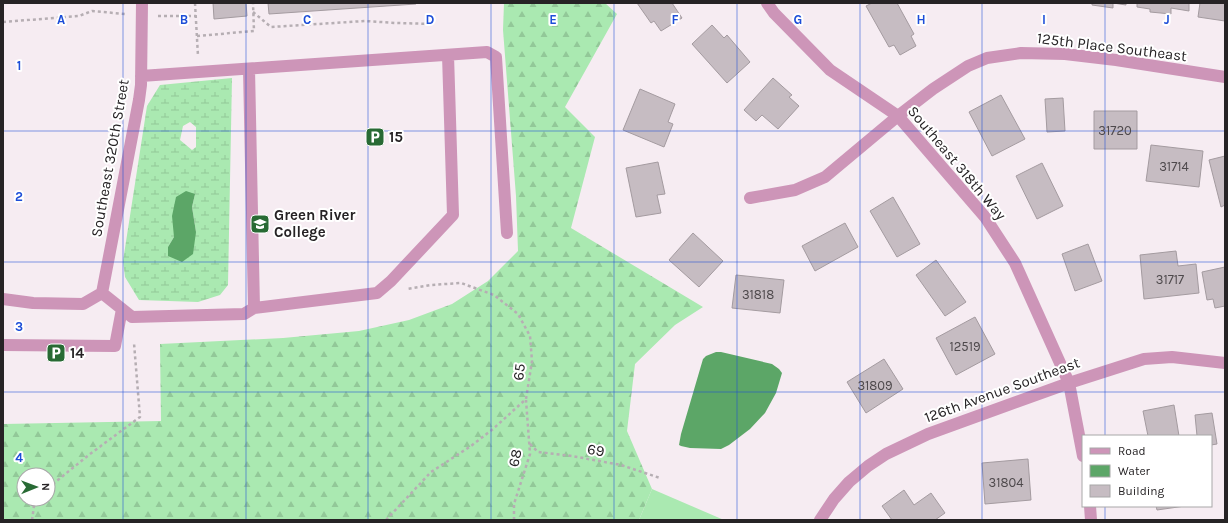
<svg xmlns="http://www.w3.org/2000/svg" width="1228" height="523" font-family="Karla,sans-serif">
<style>
.grass{fill:#aae9b1}
.forest{fill:url(#forest-firs);fill-rule:evenodd}
.wetland{fill:url(#wetland-marsh);fill-rule:evenodd}
.water{fill:#5ca667}
.building{fill:#c6bcc2;stroke:#a49ba0}
.lines{fill:none;stroke-linecap:round;stroke-linejoin:round}
.path{stroke:#b6aeb3;stroke-width:2.5;stroke-dasharray:3 3;stroke-linecap:butt}
.minor{stroke:#cd95b8;stroke-width:12}
.grid{fill:none;stroke:#1d4ed8;stroke-width:1;stroke-opacity:0.55}
.labels{text-anchor:middle;stroke-width:4;stroke-linejoin:round;paint-order:stroke}
.number-label{font-size:13px;fill:#4e494c}
.street-label{font-size:15px;fill:#262325;stroke:#fff}
.poi-label{font-size:15px;font-weight:bold;fill:#262325;stroke:#fff;text-anchor:start}
.grid-label{font-size:13px;text-anchor:middle;font-weight:bold;fill:#1d4ed8;stroke:#fff;stroke-width:4;stroke-linejoin:round;paint-order:stroke}
</style>
<defs>
<pattern id="forest-firs" width="22" height="20" patternUnits="userSpaceOnUse"><rect width="22" height="20" fill="#aae9b1"/><path d="M5 1l3.5 6h-7zM16 11l3.5 6h-7z" fill="#92c898"/></pattern>
<pattern id="wetland-marsh" width="20" height="14" patternUnits="userSpaceOnUse"><rect width="20" height="14" fill="#aae9b1"/><path d="M1 5h8M5 5V1M11 12h8M15 12V8" fill="none" stroke="#92c898"/></pattern>
</defs>
<rect width="100%" height="100%" fill="#f6ecf2"/>
<!-- grass -->
<path class="grass" d="M 652,489 L 724,520 L 639,520 Z"/>
<!-- forest -->
<path class="forest" d="M 504,3 L 605,3 L 617,14 L 565,107 L 595,137 L 571,228 L 703,307 L 675,325 L 635,364 L 627,431 L 652,489 L 639,520 L 3,520 L 3,424 L 161,421 L 160,344 L 283,338 L 359,331 L 409,320 L 452,304 L 488,281 L 518,251 L 516,196 L 503,30 ZM 24,475 L 48,475 L 48,499 L 24,499 Z"/>
<!-- wetland -->
<path class="wetland" d="M 232,78 L 228,285 L 220,295 L 198,302 L 139,300 L 125,277 L 123,261 L 147,106 L 160,85 ZM 190,122 L 196,127 L 196,147 L 192,150 L 180,140 L 183,126 ZM 195,194 L 192,207 L 196,232 L 168,247 L 174,237 Z"/>
<!-- water -->
<path class="water" d="M 186,191 L 195,194 L 192,207 L 196,232 L 193,254 L 182,262 L 168,256 L 168,247 L 174,237 L 172,216 L 176,197 Z
M 716,352 L 721,352 L 772,364 L 779,369 L 782,373 L 776,393 L 765,413 L 750,429 L 729,445 L 721,449 L 690,448 L 681,446 L 679,445 L 681,434 L 703,359 L 706,356 Z"/>
<!-- building -->
<path class="building" d="M 213,3 L 246,3 L 247,16 L 214,19 Z
M 268,3 L 416,3 L 416,4 L 269,14 Z
M 637,3 L 672,3 L 682,18 L 661,31 L 654,21 L 651,23 Z
M 872,3 L 897,3 L 914,34 L 911,36 L 916,46 L 900,55 L 894,45 L 889,47 L 866,6 Z
M 1092,3 L 1126,3 L 1126,5 L 1113,3 L 1113,8 L 1092,5 Z
M 1137,3 L 1189,3 L 1189,11 L 1171,8 L 1171,14 L 1150,12 L 1150,9 L 1137,7 Z
M 1200,3 L 1225,3 L 1225,21 L 1198,17 Z
M 712,25 L 724,38 L 727,35 L 750,62 L 727,83 L 692,44 Z
M 773,78 L 792,95 L 789,97 L 799,106 L 778,129 L 762,115 L 756,121 L 744,110 Z
M 640,89 L 675,104 L 668,122 L 673,124 L 664,147 L 623,130 Z
M 1001,95 L 1025,139 L 992,156 L 969,112 Z
M 1063,98 L 1065,131 L 1047,132 L 1045,99 Z
M 1094,111 L 1137,111 L 1137,149 L 1094,149 Z
M 1151,145 L 1203,151 L 1199,187 L 1146,181 Z
M 1225,156 L 1225,205 L 1221,207 L 1209,160 Z
M 658,162 L 665,194 L 657,195 L 661,213 L 636,217 L 626,168 Z
M 1042,163 L 1063,206 L 1037,219 L 1016,176 Z
M 893,197 L 920,244 L 897,257 L 870,211 Z
M 845,223 L 858,247 L 815,271 L 802,246 Z
M 693,233 L 723,261 L 699,287 L 669,260 Z
M 1088,244 L 1102,281 L 1075,291 L 1062,254 Z
M 1176,251 L 1178,266 L 1196,264 L 1199,293 L 1144,299 L 1140,255 Z
M 936,260 L 966,302 L 945,316 L 916,275 Z
M 1225,267 L 1225,306 L 1215,308 L 1213,299 L 1207,300 L 1202,272 Z
M 736,275 L 784,280 L 780,313 L 732,308 Z
M 975,317 L 995,354 L 956,375 L 936,338 Z
M 884,359 L 903,389 L 866,413 L 847,382 Z
M 1174,405 L 1179,436 L 1148,436 L 1143,411 Z
M 1212,413 L 1217,444 L 1211,445 L 1211,436 L 1197,436 L 1195,415 Z
M 1028,459 L 1031,500 L 985,504 L 982,463 Z
M 904,490 L 914,505 L 931,493 L 945,513 L 935,520 L 892,520 L 882,506 Z
M 1156,506 L 1185,506 L 1157,510 Z"/>
<g class="lines">
<!-- path -->
<path class="path" d="M 195,3 L 198,56
M 253,12 L 271,27 L 365,21 L 396,23 L 432,24
M 158,16 L 196,16
M 3,22 L 79,16 L 92,11 L 125,14
M 197,36 L 254,31 L 253,3
M 530,444 L 538,452 L 572,456 L 621,465 L 660,478
M 48,488 L 90,454 L 140,417 L 134,343
M 32,520 L 35,499
M 386,520 L 431,472 L 471,446 L 493,429 L 526,399 L 532,361 L 530,336 L 518,314 L 494,295 L 461,283 L 431,285 L 407,289
M 514,520 L 514,504 L 530,454 L 526,400"/>
<!-- minor -->
<path class="minor" d="M 767,3 L 774,13 L 830,70 L 898,116 L 985,217 L 1015,263 L 1069,383 L 1083,456
M 141,76 L 487,52 L 496,57 L 507,233
M 750,198 L 795,190 L 825,177 L 898,116 L 933,89 L 968,66 L 987,58 L 1021,53 L 1065,54 L 1116,60 L 1225,77
M 102,293 L 132,317 L 244,314 L 254,308 L 249,69
M 102,293 L 139,100 L 141,85 L 142,3
M 3,299 L 33,303 L 83,304 L 102,293
M 254,308 L 377,293 L 391,281 L 453,215 L 448,55
M 3,345 L 115,346 L 122,309
M 1090,506 L 1091,520
M 820,520 L 834,499 L 849,482 L 868,466 L 886,454 L 928,434 L 1069,383 L 1144,359 L 1172,357 L 1225,363"/>
</g>
<!-- grid -->
<path class="grid" d="M 123,3 L 123,520M 246,3 L 246,520M 368,3 L 368,520M 491,3 L 491,520M 614,3 L 614,520M 737,3 L 737,520M 860,3 L 860,520M 982,3 L 982,520M 1105,3 L 1105,436M 3,131 L 1225,131M 3,262 L 1225,262M 3,392 L 1225,392M 1105,506 L 1105,520"/>
<!-- icons -->
<defs>
<g id="parking-square" transform="scale(1)"><rect x="-9" y="-9" width="18" height="18" rx="4" fill="#286a34" stroke="#fff"/><path d="M-3.5-5.5H1a3.5 3.5 0 0 1 0 7H-1V5.5H-3.5ZM-1-3.4V-.6H.8a1.4 1.4 0 0 0 0-2.8Z" fill="#fff"/></g>
<g id="university-square" transform="scale(1)"><rect x="-9" y="-9" width="18" height="18" rx="4" fill="#286a34" stroke="#fff"/><path d="M0-5L7-2L0 1L-7-2ZM-4 1L0 2.5L4 1V4Q0 6-4 4Z" fill="#fff"/></g>
</defs>
<g fill-rule="evenodd">
<use href="#parking-square" x="375" y="137"/>
<use href="#university-square" x="260" y="224"/>
<use href="#parking-square" x="56" y="353"/>
</g>
<g class="labels">
<!-- number labels -->
<g class="number-label">
<text x="1115" y="135">31720</text>
<text x="1174" y="171">31714</text>
<text x="1170" y="284">31717</text>
<text x="758" y="299">31818</text>
<text x="965" y="351">12519</text>
<text x="875" y="390">31809</text>
<text x="1006" y="487">31804</text>
</g>
<!-- street labels -->
<g class="street-label">
<text transform="translate(1112 47) rotate(7)" y="5">125th Place Southeast</text>
<text transform="translate(110 158) rotate(-80)" y="5">Southeast 320th Street</text>
<text transform="translate(957 163) rotate(50)" y="5">Southeast 318th Way</text>
<text transform="translate(519 372) rotate(-83)" y="5">65</text>
<text transform="translate(1002 390) rotate(-20)" y="5">126th Avenue Southeast</text>
<text transform="translate(596 450) rotate(10)" y="5">69</text>
<text transform="translate(515 458) rotate(-78)" y="5">68</text>
</g>
<!-- poi labels -->
<g class="poi-label">
<text x="389" y="142">15</text>
<text x="274" y="220">Green River<tspan x="274" dy="17">College</tspan></text>
<text x="70" y="358">14</text>
</g>
</g>
<g class="grid-label">
<text x="61" y="24">A</text>
<text x="184" y="24">B</text>
<text x="307" y="24">C</text>
<text x="430" y="24">D</text>
<text x="553" y="24">E</text>
<text x="675" y="24">F</text>
<text x="798" y="24">G</text>
<text x="921" y="24">H</text>
<text x="1044" y="24">I</text>
<text x="1167" y="24">J</text>
<text x="19" y="70">1</text>
<text x="19" y="201">2</text>
<text x="19" y="331">3</text>
<text x="19" y="462">4</text>
</g>
<!-- border -->
<rect width="1228" height="523" fill="none" stroke="#262325" stroke-width="8"/>
<!-- legend -->
<rect x="1082" y="435" width="130" height="72" fill="#ffffff" stroke="#a8a7a8"/>
<rect x="1090" y="448" width="20" height="6" fill="#cd95b8" stroke="#a8a7a8"/>
<text x="1118" y="455" font-size="12" fill="#262325">Road</text>
<rect x="1090" y="465" width="20" height="12" fill="#5ca667" stroke="#a8a7a8"/>
<text x="1118" y="475" font-size="12" fill="#262325">Water</text>
<rect x="1090" y="485" width="20" height="12" fill="#c6bcc2" stroke="#a8a7a8"/>
<text x="1118" y="495" font-size="12" fill="#262325">Building</text>
<!-- north arrow -->
<g transform="translate(36 487) rotate(89)"><circle r="19" fill="#ffffff" stroke="#a8a7a8"/>
<path d="M0-3L7 15L0 10L-7 15Z" fill="#286a34"/>
<text y="-6" font-size="11" font-weight="bold" text-anchor="middle" fill="#262325">N</text>
</g>
</svg>
